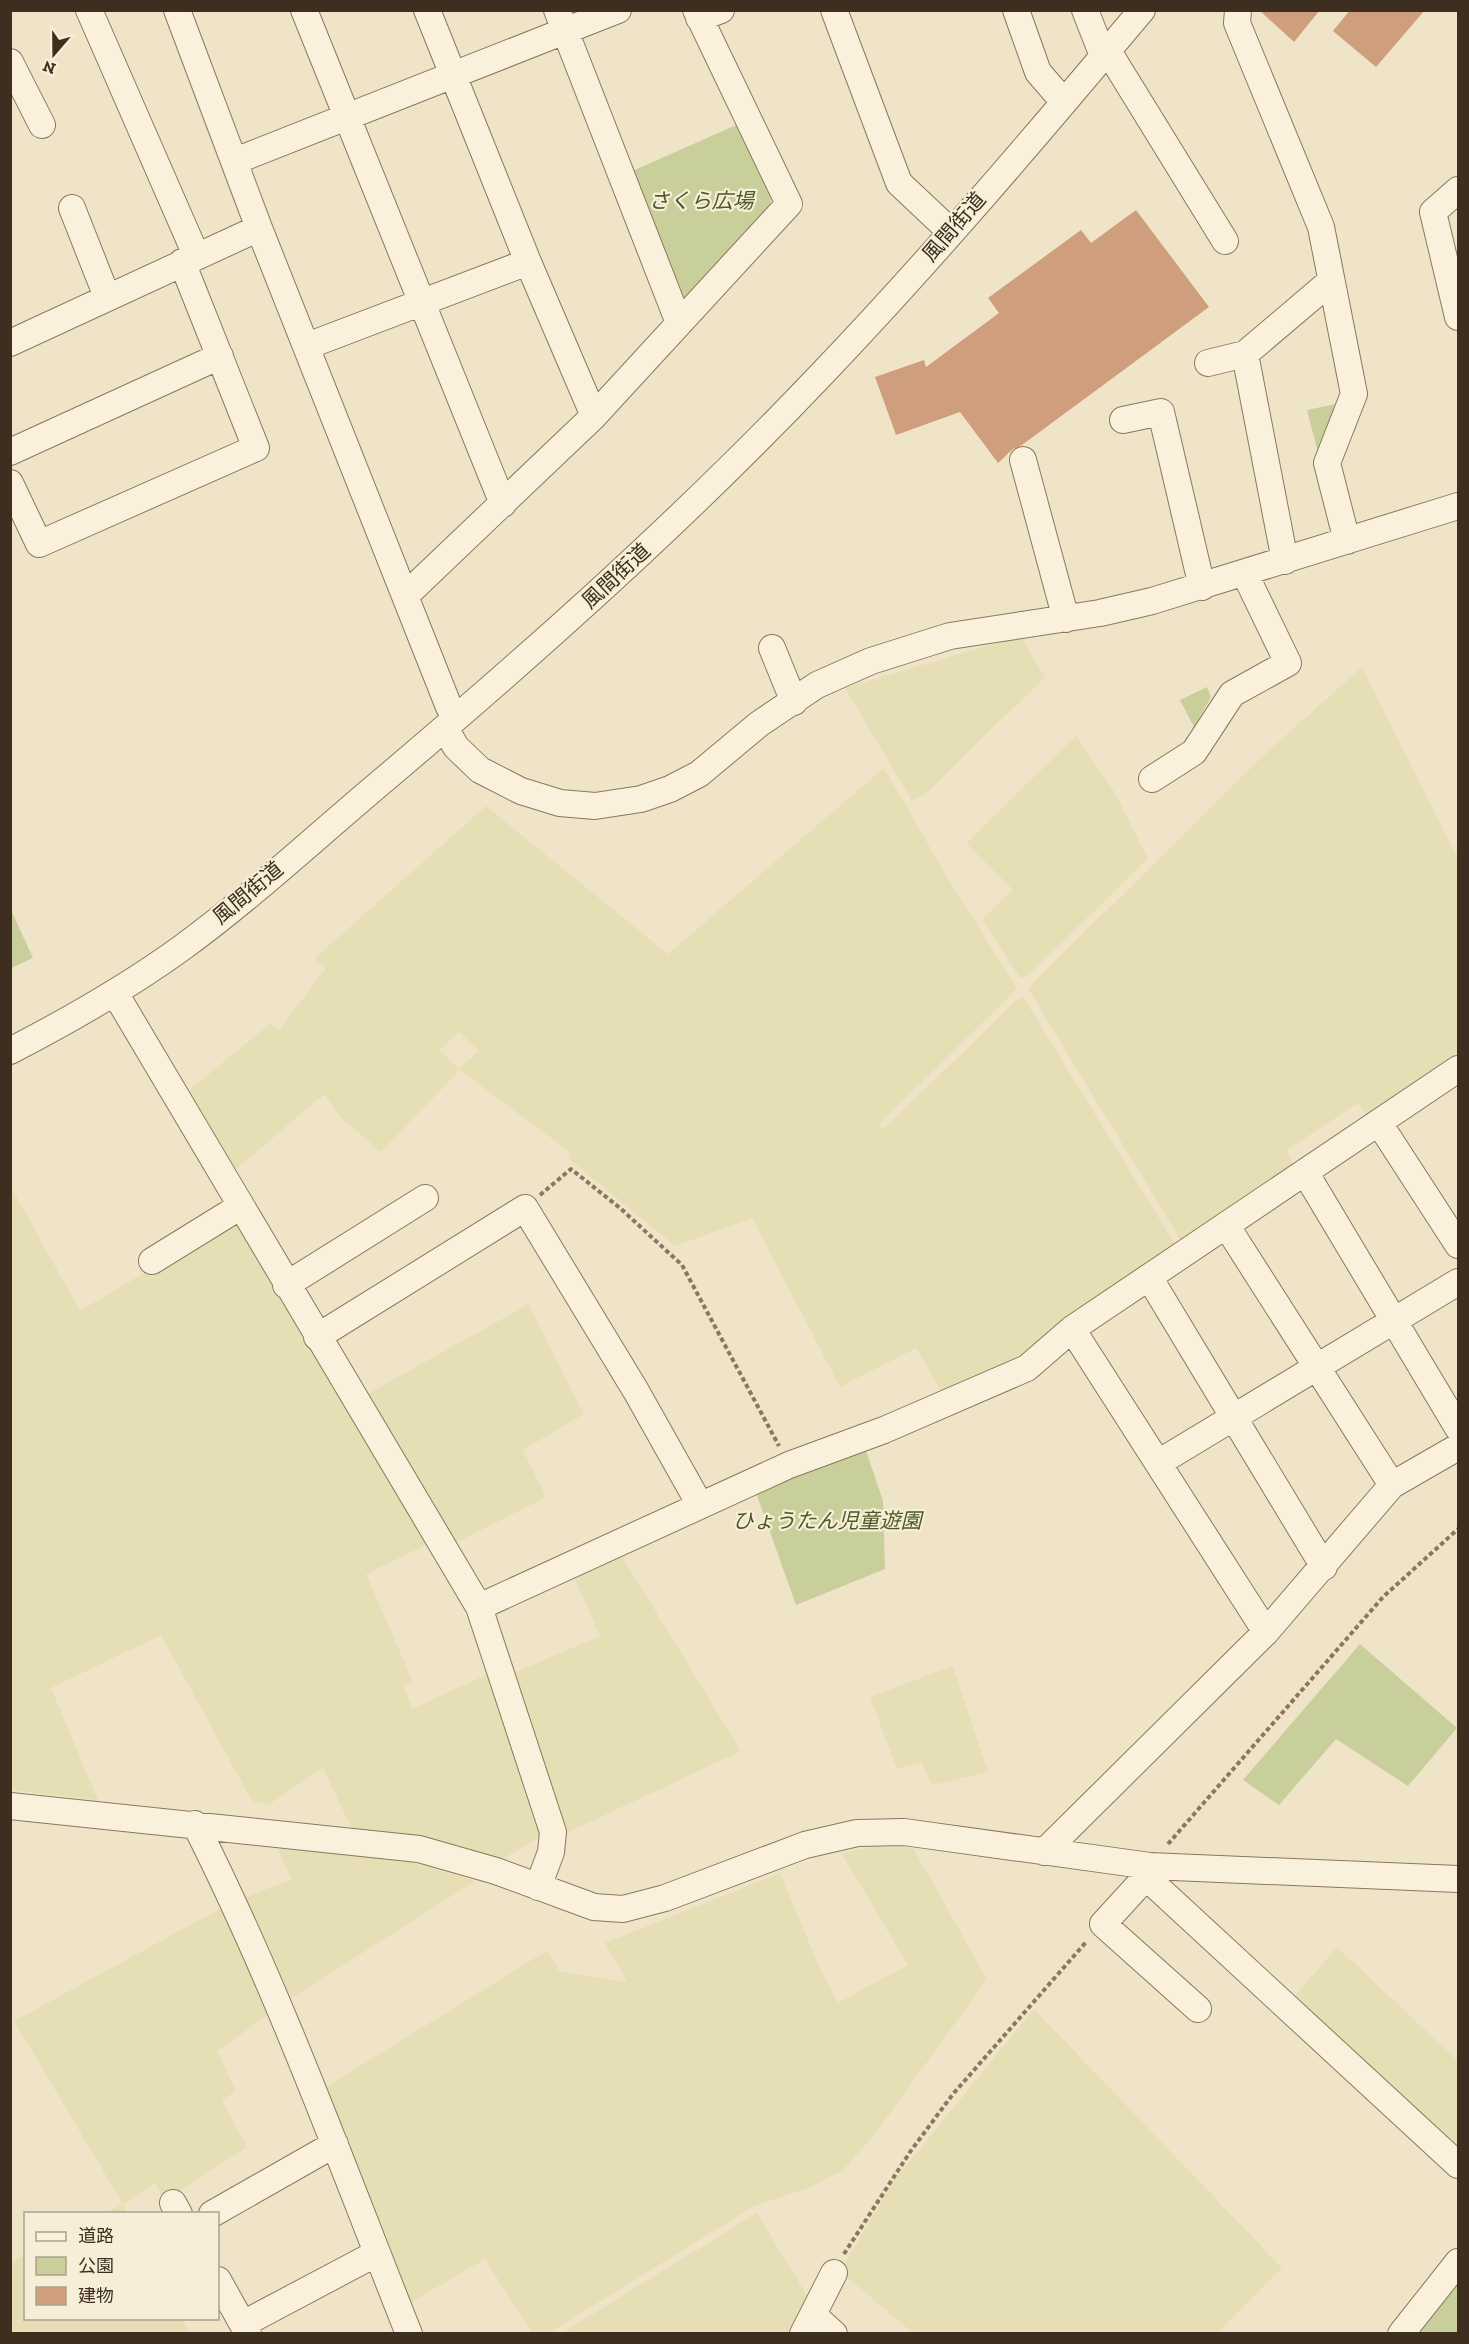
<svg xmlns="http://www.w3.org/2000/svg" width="1469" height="2344" font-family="'Zilla Slab','Noto Sans JP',serif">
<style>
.farmland{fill:#e6deb5;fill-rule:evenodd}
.green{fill:#c9cf9b}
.building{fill:#cf9f7d}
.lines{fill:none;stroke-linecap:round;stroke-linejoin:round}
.minor-casing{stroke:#8d765c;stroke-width:28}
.path{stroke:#8d765c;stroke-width:4;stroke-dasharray:4.5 3;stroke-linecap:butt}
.minor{stroke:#faf1dc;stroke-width:26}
.labels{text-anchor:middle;stroke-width:4.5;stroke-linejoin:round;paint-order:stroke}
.park-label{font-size:21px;font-style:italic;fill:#4d5a26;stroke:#f7eed8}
.street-label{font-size:21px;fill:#3d2e20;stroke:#f7eed8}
</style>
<rect width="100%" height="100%" fill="#f0e4c8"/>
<!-- farmland -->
<path class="farmland" d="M 1020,636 L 1045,677 L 925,794 L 912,801 L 845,688 Z
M 1362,667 L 1458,858 L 1458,1060 L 1371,1123 L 1358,1103 L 1287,1150 L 1295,1168 L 1183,1244 L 1029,990 L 1032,984 L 1264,755 Z
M 1076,736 L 1114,791 L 1148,859 L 1026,977 L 1020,978 L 982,919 L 1013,890 L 966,843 Z
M 884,768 L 943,870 L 1017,989 L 878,1125 L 884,1129 L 1019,998 L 1023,997 L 1178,1249 L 1036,1361 L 946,1400 L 916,1348 L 840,1387 L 752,1218 L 675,1246 L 568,1158 L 570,1152 L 460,1070 L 381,1152 L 339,1116 L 324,1094 L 233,1172 L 187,1092 L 271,1023 L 279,1030 L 326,968 L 314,959 L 486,806 L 668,954 ZM 459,1032 L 479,1051 L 459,1069 L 439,1050 Z
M 10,1185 L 80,1311 L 236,1218 L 432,1542 L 366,1574 L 413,1682 L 404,1686 L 412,1709 L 492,1672 L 546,1834 L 498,1861 L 407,1835 L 352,1829 L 323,1768 L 268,1805 L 252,1801 L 161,1635 L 51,1688 L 98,1800 L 11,1790 Z
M 529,1304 L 584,1414 L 523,1450 L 546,1497 L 449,1546 L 360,1398 Z
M 617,1548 L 741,1751 L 560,1836 L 509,1675 L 600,1636 L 570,1568 Z
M 953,1666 L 988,1772 L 932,1785 L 921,1762 L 897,1769 L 870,1697 Z
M 873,1847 L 913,1848 L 987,1979 L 875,2134 L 844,2169 L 811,2187 L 754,2206 L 549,2333 L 532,2333 L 485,2259 L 408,2304 L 321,2090 L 548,1950 L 559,1971 L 627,1982 L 605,1943 L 780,1873 L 818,1964 L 838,2003 L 908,1965 L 841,1853 Z
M 277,1848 L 411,1862 L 475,1881 L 284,2003 L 239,1899 L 292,1880 Z
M 223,1907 L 269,2014 L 217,2051 L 236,2091 L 222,2100 L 247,2147 L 165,2200 L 154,2183 L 123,2205 L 128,2213 L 106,2213 L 123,2204 L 14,2021 Z
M 1337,1947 L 1458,2061 L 1458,2152 L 1290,2002 Z
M 1034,2009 L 1282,2268 L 1217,2334 L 913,2333 L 840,2271 L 896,2178 Z
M 757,2213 L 812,2304 L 798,2333 L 560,2334 Z
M 25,2255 L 26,2318 L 182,2319 L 189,2333 L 11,2333 L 11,2263 Z"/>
<!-- green -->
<path class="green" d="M 741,123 L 771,193 L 770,207 L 689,300 L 681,300 L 630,172 Z
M 1341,403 L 1321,449 L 1317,449 L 1307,410 Z
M 1207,687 L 1211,697 L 1194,727 L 1180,700 Z
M 11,910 L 33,958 L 11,968 L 10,968 Z
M 863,1442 L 883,1501 L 885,1569 L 796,1605 L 754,1487 Z
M 1360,1644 L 1457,1728 L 1408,1786 L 1336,1739 L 1279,1805 L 1243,1780 Z
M 1458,2275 L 1458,2333 L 1410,2333 Z"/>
<!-- building -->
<path class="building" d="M 1259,10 L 1320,10 L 1294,42 Z
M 1350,10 L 1425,10 L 1376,67 L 1333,31 Z
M 1136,210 L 1209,307 L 1022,445 L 1013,449 L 998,463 L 960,412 L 896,435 L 875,377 L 924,360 L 926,367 L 999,313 L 988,298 L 1081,230 L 1091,243 Z"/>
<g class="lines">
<!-- minor casing -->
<g class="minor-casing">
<path id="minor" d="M 89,10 L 196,255
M 177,10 L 259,228 L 449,707 L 458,716
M 304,10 L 503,504
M 427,10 L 528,262 L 594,416
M 557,10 L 679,323
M 834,10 L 899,183 L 951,232
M 1016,10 L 1038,72 L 1063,101
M 1085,10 L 1103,56
M 1238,10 L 1237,23 L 1321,227 L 1354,394 L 1327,463 L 1347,541
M 699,18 L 721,10
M 1108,51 L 1225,241
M 10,62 L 42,125
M 235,161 L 618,10
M 1458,190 L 1433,212 L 1458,317
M 72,208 L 107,297
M 10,343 L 259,228
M 307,346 L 528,262
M 1245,354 L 1285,561
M 1208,363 L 1245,354 L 1331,281
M 1123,420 L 1161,412 L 1202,587
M 10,452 L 220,356
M 1023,460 L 1066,619
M 10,483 L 39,544 L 256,448 L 182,262
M 405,596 L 594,416 L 789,204 L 696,10
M 772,648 L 794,702
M 445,728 L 456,747 L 480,770 L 521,791 L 560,803 L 595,806 L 641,799 L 670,789 L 699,774 L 759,724 L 817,685 L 871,661 L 950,636 L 1100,613 L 1152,601 L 1458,506
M 1152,779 L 1194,752 L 1232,694 L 1288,663 L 1245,574
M 115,993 L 479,1607 L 553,1832 L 551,1852 L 538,1887
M 10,1051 C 70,1020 128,987 183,947 C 254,895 319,834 386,778 C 536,651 683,520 819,377 C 931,260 1037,135 1142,10
M 1379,1123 L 1458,1245
M 1305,1172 L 1458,1428
M 1226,1225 L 1392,1485
M 152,1261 L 241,1206
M 1149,1277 L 1324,1567
M 286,1285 L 425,1198
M 1072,1329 L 1266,1632
M 317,1337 L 525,1208 L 636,1391 L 700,1505
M 1158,1463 L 1458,1282
M 479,1607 L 789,1465 L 884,1430 L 1027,1368 L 1072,1329 L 1458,1069
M 10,1806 L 419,1849 L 496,1871 L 594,1907 L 623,1909 L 665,1898 L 805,1845 L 857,1833 L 904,1832 L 1150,1866 L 1458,1879
M 195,1824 C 278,1988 341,2163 409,2334
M 1044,1852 L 1266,1632 L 1392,1485 L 1458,1447
M 1150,1866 L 1146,1877 L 1103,1924 L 1198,2009
M 1146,1877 L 1458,2165
M 173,2203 L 179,2214
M 212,2214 L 335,2144
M 218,2280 L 248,2334
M 813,2315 L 834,2334
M 243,2324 L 377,2253
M 803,2334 L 834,2273
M 1401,2334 L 1458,2262"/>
</g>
<!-- path -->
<path class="path" d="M 540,1195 L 571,1169 L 620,1208 L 682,1265 L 779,1446
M 1168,1844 L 1383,1597 L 1458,1529
M 844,2254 L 910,2152 L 953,2094 L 1087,1941"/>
<!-- minor -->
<use href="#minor" class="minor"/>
</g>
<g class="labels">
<!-- park labels -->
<g class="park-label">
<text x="701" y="208">さくら広場</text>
<text x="827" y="1528">ひょうたん児童遊園</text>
</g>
<!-- street labels -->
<g class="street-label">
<text transform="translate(954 227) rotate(-49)" y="7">風間街道</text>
<text transform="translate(616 576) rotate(-43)" y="7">風間街道</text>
<text transform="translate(248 893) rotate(-40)" y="7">風間街道</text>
</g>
</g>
<!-- border -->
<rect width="1469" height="2344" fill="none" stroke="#3d2e20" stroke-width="24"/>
<!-- legend -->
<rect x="24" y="2212" width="195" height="108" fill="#f7eed8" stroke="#ada18e" stroke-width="1.5"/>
<rect x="36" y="2232" width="30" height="9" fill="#faf1dc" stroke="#ada18e" stroke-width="1.5"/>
<text x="78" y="2242" font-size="18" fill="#3d2e20">道路</text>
<rect x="36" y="2257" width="30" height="18" fill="#c9cf9b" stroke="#ada18e" stroke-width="1.5"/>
<text x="78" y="2272" font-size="18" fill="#3d2e20">公園</text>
<rect x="36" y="2287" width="30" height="18" fill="#cf9f7d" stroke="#ada18e" stroke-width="1.5"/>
<text x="78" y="2302" font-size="18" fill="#3d2e20">建物</text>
<!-- north arrow -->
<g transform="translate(54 54) rotate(200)" stroke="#f7eed8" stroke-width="4.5" paint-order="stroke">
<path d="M0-4.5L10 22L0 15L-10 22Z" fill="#3d2e20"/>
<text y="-9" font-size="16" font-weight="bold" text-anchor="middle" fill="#3d2e20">N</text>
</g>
</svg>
